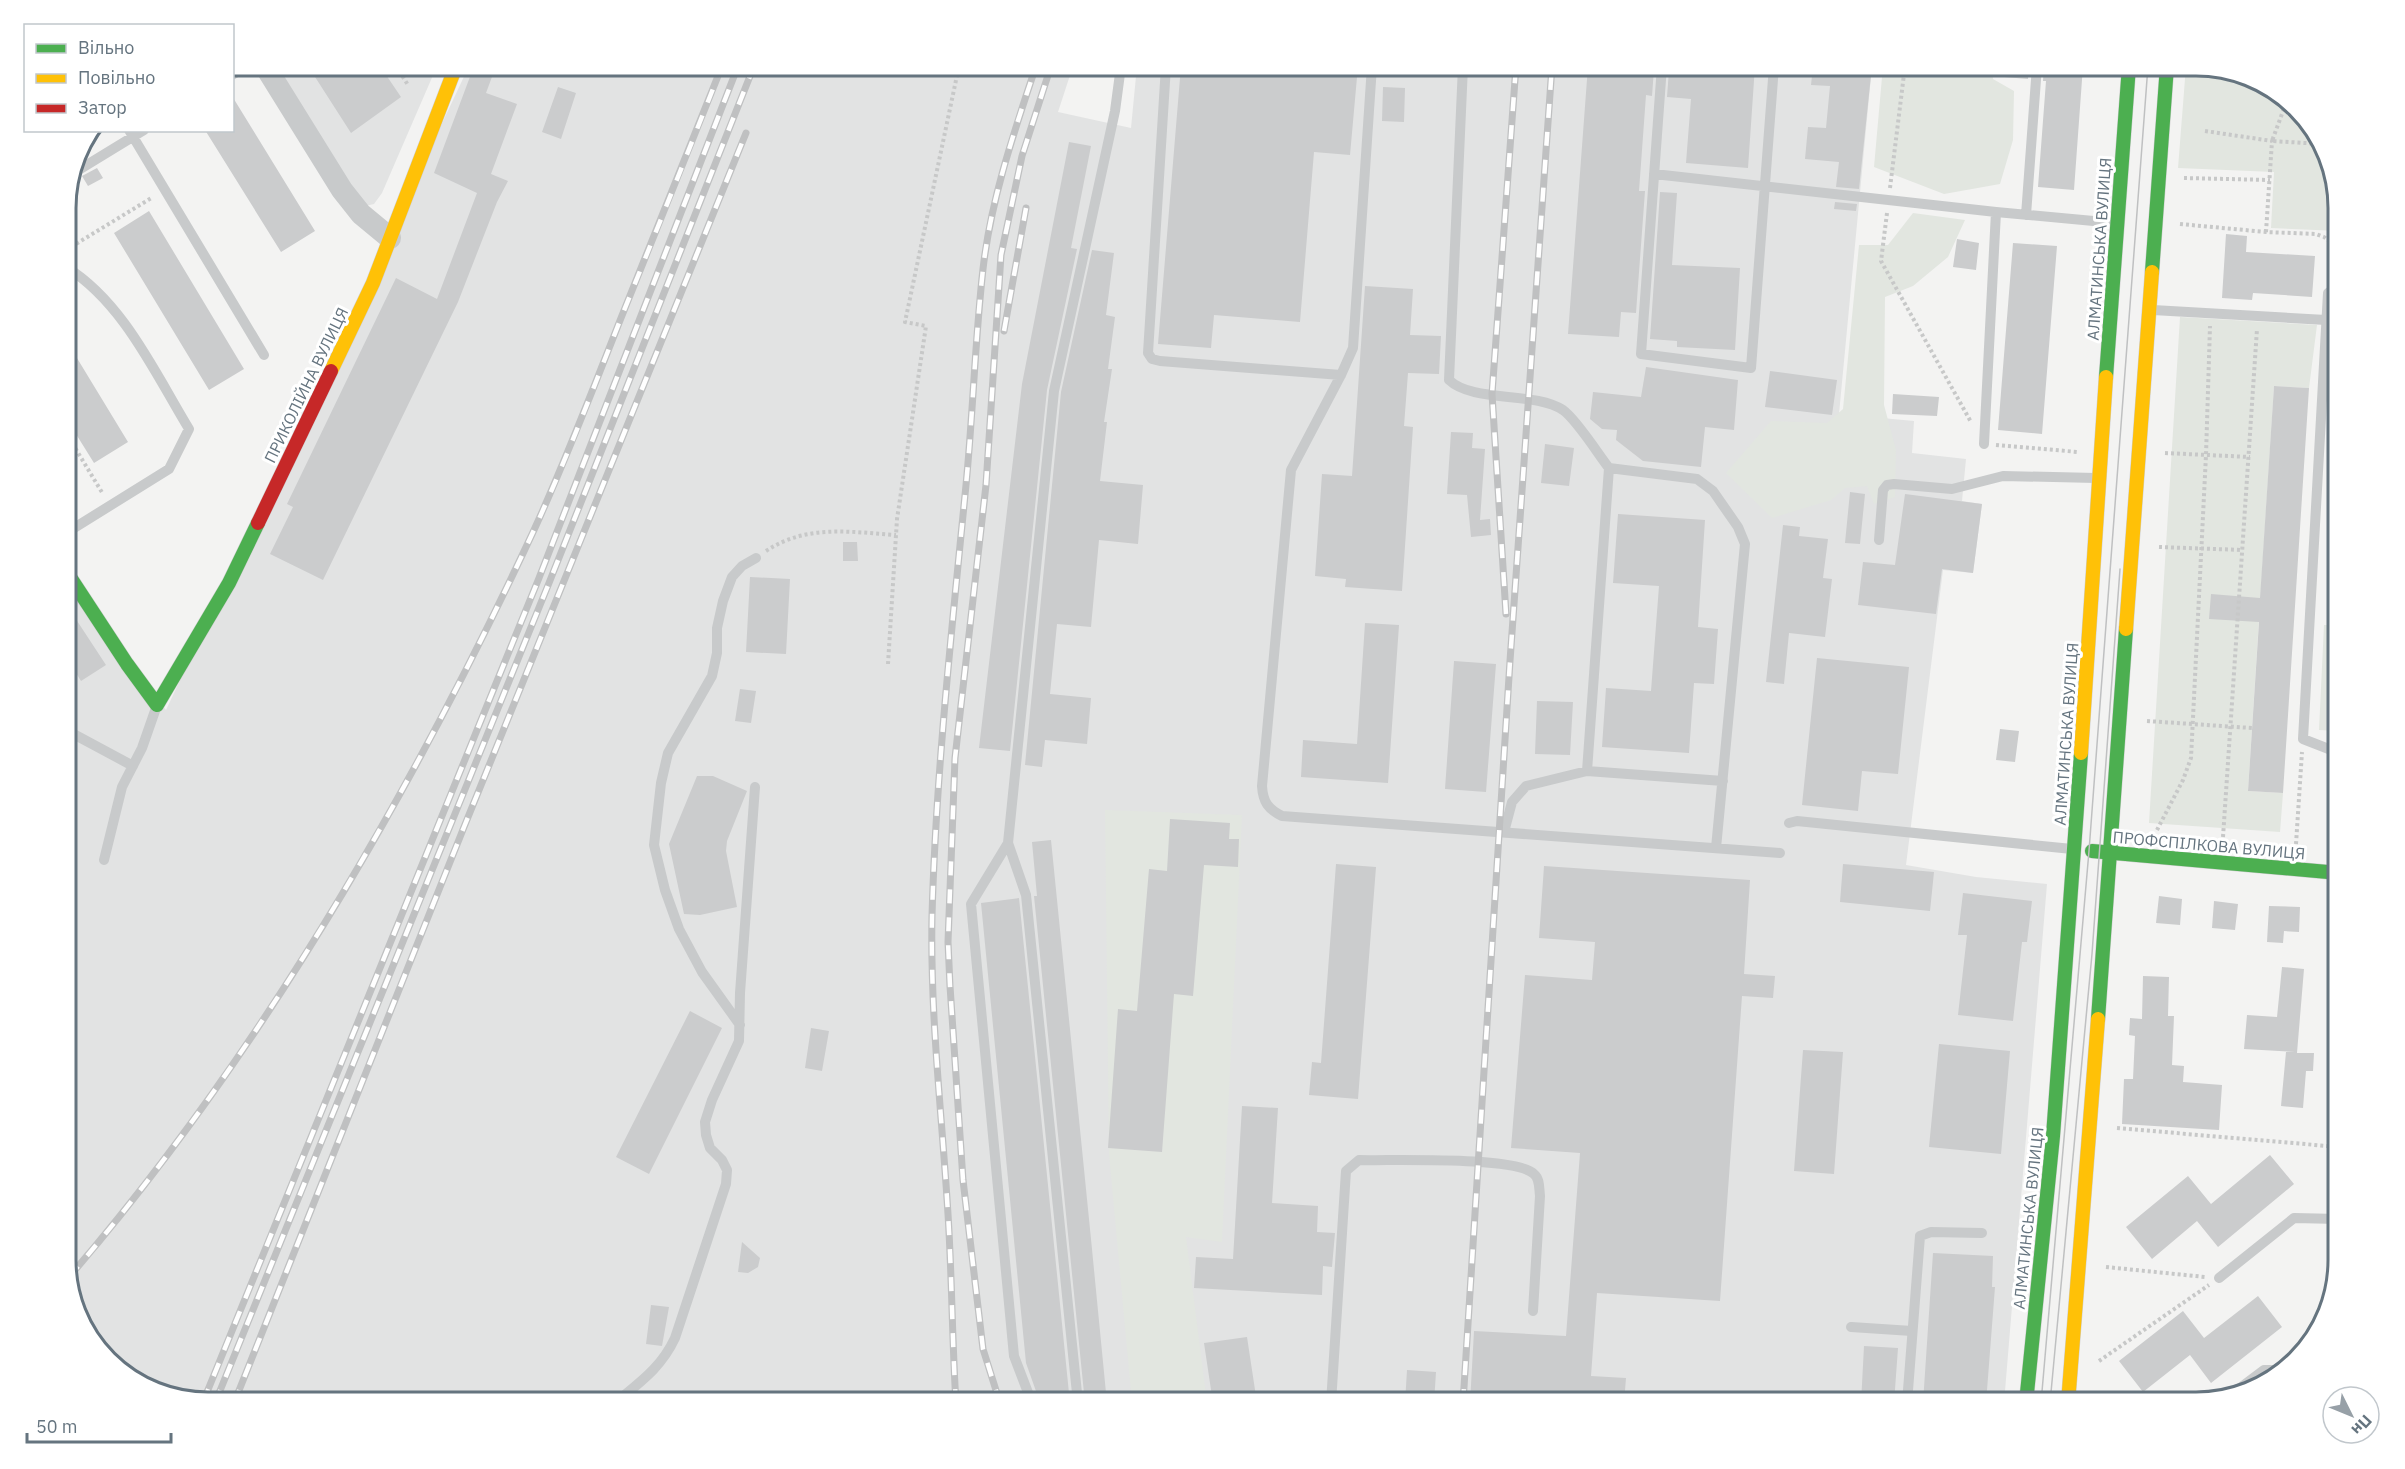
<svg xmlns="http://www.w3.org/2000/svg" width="2405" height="1469" font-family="'IBM Plex Sans',sans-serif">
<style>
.built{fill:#e2e3e3}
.green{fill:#e2e6e0}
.building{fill:#cbcccd}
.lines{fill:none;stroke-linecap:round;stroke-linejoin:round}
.fast-casing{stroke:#cfcfd0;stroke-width:15}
.slow-casing{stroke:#cfcfd0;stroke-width:15}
.jam-casing{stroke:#cfcfd0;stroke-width:15}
.path{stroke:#c7c8c8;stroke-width:4;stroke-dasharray:3 3;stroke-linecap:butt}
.lane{stroke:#c8cacb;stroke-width:10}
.street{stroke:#c8cacb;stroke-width:22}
.fast{stroke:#4caf50;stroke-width:14}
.slow{stroke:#ffc107;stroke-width:14}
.jam{stroke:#c62828;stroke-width:14}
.tram{stroke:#bfc0c1;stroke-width:1.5}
.rail-casing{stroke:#bfc0c1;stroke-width:7}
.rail{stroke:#fff;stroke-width:4.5;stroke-dasharray:14;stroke-linecap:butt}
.labels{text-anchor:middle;stroke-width:6;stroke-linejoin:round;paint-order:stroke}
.street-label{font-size:16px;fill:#65747f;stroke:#fff}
.rim{fill:none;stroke:#65747f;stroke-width:3}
</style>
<rect width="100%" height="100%" fill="#f3f3f2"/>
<!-- built -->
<path class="built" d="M 265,66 L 437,66 L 382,193 L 374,204 L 361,207 Z
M 469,66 L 1073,66 L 1058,112 L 1131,128 L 1137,66 L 1872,66 L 1839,414 L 1914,421 L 1912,453 L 1966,459 L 1962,501 L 1982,504 L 1973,573 L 1943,570 L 1906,865 L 1976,877 L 2047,884 L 2004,1403 L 208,1403 L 137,1384 L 85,1332 L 66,1270 L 66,584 L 166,710 Z"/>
<!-- green -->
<path class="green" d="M 1883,66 L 1992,66 L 1993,79 L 2014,91 L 2013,140 L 2000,184 L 1944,194 L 1874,167 Z
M 2186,66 L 2197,66 L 2268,85 L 2320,137 L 2339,199 L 2339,231 L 2271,228 L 2274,172 L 2178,168 Z
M 1913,213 L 1965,220 L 1948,257 L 1913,286 L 1885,297 L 1884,405 L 1896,450 L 1895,497 L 1874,504 L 1867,486 L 1845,488 L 1831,500 L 1772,518 L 1726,473 L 1771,421 L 1827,423 L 1843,409 L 1859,245 L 1888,245 Z
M 2180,317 L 2317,325 L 2309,388 L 2274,386 L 2248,791 L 2283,793 L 2280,832 L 2149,823 Z
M 2335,447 L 2339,447 L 2339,553 L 2330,553 Z
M 2324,625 L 2339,625 L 2339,731 L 2319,730 Z
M 1105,810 L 1242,815 L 1222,1242 L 1186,1237 L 1207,1403 L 1132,1403 L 1109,1154 Z"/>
<!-- building -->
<path class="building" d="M 308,66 L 380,66 L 401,97 L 351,133 Z
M 474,66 L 496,66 L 486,93 L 517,104 L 491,174 L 508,181 L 497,202 L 458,302 L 323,580 L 270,554 L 293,507 L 287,504 L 396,278 L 437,299 L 477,193 L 434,173 Z
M 1181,66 L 1358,66 L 1350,155 L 1314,152 L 1300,322 L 1214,315 L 1211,348 L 1158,344 Z
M 1588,66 L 1648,66 L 1648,69 L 1654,69 L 1652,96 L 1646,95 L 1639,191 L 1645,191 L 1636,313 L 1621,312 L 1619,337 L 1568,334 Z
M 1710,66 L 1755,66 L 1748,168 L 1686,163 L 1691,99 L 1667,97 L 1669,70 L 1709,73 Z
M 1813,66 L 1872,66 L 1859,189 L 1836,187 L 1839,162 L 1805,159 L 1808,127 L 1826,128 L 1830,86 L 1811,85 Z
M 2004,66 L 2029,66 L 2028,79 L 2004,77 Z
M 2044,66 L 2083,66 L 2074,190 L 2038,187 L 2046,81 L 2043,81 Z
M 558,87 L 576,93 L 561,139 L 542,132 Z
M 1383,87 L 1405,88 L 1404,122 L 1382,121 Z
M 232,96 L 315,231 L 281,252 L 205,130 L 232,130 Z
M 1069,142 L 1091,146 L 1071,248 L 1077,249 L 1047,390 L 1010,751 L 979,748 L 1022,384 Z
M 97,168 L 103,178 L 88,186 L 82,176 Z
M 1660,192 L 1677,193 L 1672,265 L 1740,268 L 1735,350 L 1677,347 L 1677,341 L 1650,339 Z
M 1835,202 L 1857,204 L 1856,211 L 1834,209 Z
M 149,211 L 244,369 L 209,390 L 114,233 Z
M 2226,234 L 2247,236 L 2246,252 L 2315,256 L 2312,297 L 2253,293 L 2252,300 L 2222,298 Z
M 1957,239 L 1979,243 L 1976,270 L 1953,267 Z
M 2013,243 L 2057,246 L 2042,434 L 1998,430 Z
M 1092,250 L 1114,253 L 1106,315 L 1115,317 L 1108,369 L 1112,369 L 1104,422 L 1107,422 L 1100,481 L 1143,485 L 1138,544 L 1099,540 L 1091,627 L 1057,624 L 1050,694 L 1091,698 L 1087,744 L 1045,740 L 1042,767 L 1025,765 L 1061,392 Z
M 1365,286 L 1413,289 L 1410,335 L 1441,336 L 1439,374 L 1408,373 L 1404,426 L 1413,427 L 1402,591 L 1345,587 L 1346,579 L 1315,576 L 1322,474 L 1352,476 Z
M 66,340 L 128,442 L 94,463 L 66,418 Z
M 1646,367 L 1738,380 L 1734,430 L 1705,427 L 1701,467 L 1643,461 L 1616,440 L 1617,430 L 1602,429 L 1590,419 L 1593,392 L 1641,397 Z
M 1770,371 L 1837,380 L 1832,415 L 1765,407 Z
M 2274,386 L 2309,388 L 2283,793 L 2248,791 L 2259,622 L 2209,619 L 2211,594 L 2260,598 Z
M 1893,394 L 1939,397 L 1937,416 L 1892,414 Z
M 1451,432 L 1473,433 L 1472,448 L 1485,449 L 1480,520 L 1490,519 L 1491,535 L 1471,537 L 1467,495 L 1447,494 Z
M 1545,444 L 1574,448 L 1569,486 L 1541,483 Z
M 1850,492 L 1865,494 L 1860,544 L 1845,543 Z
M 1905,494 L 1982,504 L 1973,573 L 1942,569 L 1936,614 L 1858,605 L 1863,562 L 1895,565 Z
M 1618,514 L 1705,520 L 1698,627 L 1718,629 L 1714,684 L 1694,683 L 1689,753 L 1602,747 L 1606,688 L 1651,691 L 1659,586 L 1613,583 Z
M 1783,525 L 1800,527 L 1799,536 L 1828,539 L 1823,578 L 1832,579 L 1825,637 L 1789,633 L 1784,684 L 1766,682 Z
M 843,542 L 857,542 L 858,561 L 843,561 Z
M 750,577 L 790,579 L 786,654 L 746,652 Z
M 66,604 L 106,665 L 81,681 L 66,657 Z
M 1365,623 L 1399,625 L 1388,783 L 1301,777 L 1303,740 L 1357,744 Z
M 1817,658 L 1909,667 L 1898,774 L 1862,771 L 1858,811 L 1802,805 Z
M 1454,661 L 1496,664 L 1486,792 L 1445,789 Z
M 740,689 L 756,691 L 751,723 L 735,721 Z
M 1537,701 L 1573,702 L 1570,755 L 1535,754 Z
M 2000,729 L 2019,731 L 2015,762 L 1996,760 Z
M 697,776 L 713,776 L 747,791 L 727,841 L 726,851 L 737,907 L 700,915 L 684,914 L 669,844 Z
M 1170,819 L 1230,823 L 1229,839 L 1239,839 L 1238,867 L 1204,865 L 1193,996 L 1174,994 L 1162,1152 L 1108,1148 L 1118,1009 L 1137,1011 L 1149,869 L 1167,871 Z
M 1051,840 L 1091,1239 L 1107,1403 L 1085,1403 L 1034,896 L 1037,896 L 1032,842 Z
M 1336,864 L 1376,867 L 1358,1099 L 1309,1095 L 1312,1062 L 1321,1063 Z
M 1843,864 L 1934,872 L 1930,911 L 1840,902 Z
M 1544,866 L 1750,880 L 1744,974 L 1775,976 L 1773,998 L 1742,996 L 1720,1301 L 1597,1293 L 1591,1376 L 1626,1378 L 1624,1403 L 1470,1403 L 1474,1331 L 1566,1336 L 1580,1153 L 1511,1148 L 1525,975 L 1592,980 L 1595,942 L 1539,938 Z
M 1963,893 L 2032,901 L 2027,942 L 2022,942 L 2013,1021 L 1958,1015 L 1967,935 L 1958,935 Z
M 2159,896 L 2182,899 L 2180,925 L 2156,923 Z
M 1019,898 L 1070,1403 L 1046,1403 L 1045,1393 L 1037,1394 L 1026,1363 L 981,903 Z
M 2214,901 L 2238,904 L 2235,930 L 2212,928 Z
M 2269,906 L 2300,907 L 2299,932 L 2284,931 L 2283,943 L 2267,942 Z
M 2282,967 L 2304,969 L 2297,1053 L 2314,1053 L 2313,1071 L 2306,1071 L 2303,1108 L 2281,1106 L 2286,1052 L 2295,1052 L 2244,1049 L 2247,1015 L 2277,1017 Z
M 2143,976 L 2169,977 L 2168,1016 L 2174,1016 L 2172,1065 L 2184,1066 L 2183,1082 L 2222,1085 L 2219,1130 L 2122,1124 L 2124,1079 L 2133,1079 L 2135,1036 L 2129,1035 L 2130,1018 L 2142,1019 Z
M 690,1011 L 722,1028 L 649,1174 L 616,1157 Z
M 811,1028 L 829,1031 L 822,1071 L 805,1068 Z
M 1939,1044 L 2010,1051 L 2001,1154 L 1929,1147 Z
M 1803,1050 L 1843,1052 L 1834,1174 L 1794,1171 Z
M 1242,1106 L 1278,1108 L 1272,1203 L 1318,1206 L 1317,1232 L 1335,1233 L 1332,1267 L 1323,1266 L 1322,1295 L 1194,1288 L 1196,1257 L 1233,1259 Z
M 2270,1155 L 2294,1184 L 2218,1247 L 2197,1221 L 2152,1259 L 2126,1227 L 2188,1176 L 2211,1204 Z
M 742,1242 L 760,1258 L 758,1267 L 748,1273 L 738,1272 Z
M 1933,1253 L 1993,1256 L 1992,1287 L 1995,1287 L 1986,1403 L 1923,1403 Z
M 2258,1296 L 2282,1327 L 2211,1383 L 2190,1355 L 2143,1392 L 2119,1361 L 2183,1311 L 2204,1338 Z
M 651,1305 L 669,1307 L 662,1346 L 646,1344 Z
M 1247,1337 L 1257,1403 L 1213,1403 L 1204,1343 Z
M 1864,1346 L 1898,1348 L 1894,1403 L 1861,1403 Z
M 1407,1370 L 1436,1372 L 1434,1403 L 1405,1403 Z"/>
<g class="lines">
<!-- fast casing -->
<g class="fast-casing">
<path id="fast" d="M 2152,272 L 2167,66
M 2106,377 L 2129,66
M 66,571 L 127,664 L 157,705 L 229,583 L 258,523
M 2092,851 L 2339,873
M 2098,1019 L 2126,629
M 2026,1403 L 2053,1136 L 2081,753"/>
</g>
<!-- slow casing -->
<g class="slow-casing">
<path id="slow" d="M 331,371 L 373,283 L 456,66
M 2126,629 L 2152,272
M 2081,753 L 2106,377
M 2068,1403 L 2098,1019"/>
</g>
<!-- jam casing -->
<g class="jam-casing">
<path id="jam" d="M 258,523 L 331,371"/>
</g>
<!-- path -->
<path class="path" d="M 396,66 L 408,85
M 2286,103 L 2272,141 L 2322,144
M 2205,131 L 2272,141 L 2266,232
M 2184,178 L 2270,180
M 1890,188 L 1905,66
M 1887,213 L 1881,261 L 1971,422
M 2180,224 L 2266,232 L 2316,234 L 2324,237 L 2330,242 L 2332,251 L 2330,275
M 66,250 L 153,197
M 66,433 L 103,494
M 1996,445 L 2078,452
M 2165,453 L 2250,457
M 2159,547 L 2243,550
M 766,551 C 807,524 850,532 896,535
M 888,664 L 897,519 L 926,326 L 905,322 L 959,66
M 2147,721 L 2252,728
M 2157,830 L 2183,780 L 2191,758 L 2206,455 L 2210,326
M 2223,837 L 2257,329
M 2296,844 L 2302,752
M 2117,1128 L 2339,1147
M 2106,1267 L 2205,1277
M 2099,1361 L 2209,1285
M 2096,1398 L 2155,1403"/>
<!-- lane -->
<path class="lane" d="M 1166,66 L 1148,353 L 1152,359 L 1160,361 L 1341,375
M 1372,66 L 1353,348 L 1341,375 L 1291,470 L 1262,786 C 1263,802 1268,809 1282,816 L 1780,853
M 1463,66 L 1449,380 C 1473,403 1534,391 1563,410 C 1577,420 1598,454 1609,468 L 1697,479 L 1713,491 L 1738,527 L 1745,544 L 1716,848
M 1662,66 L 1641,354 L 1751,368 L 1774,66
M 232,75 L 247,66
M 129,130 L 264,355
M 72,174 L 144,130
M 1654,174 L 1996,212 L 2115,223
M 2026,215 L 2037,66
M 66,267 C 123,302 155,373 189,429 L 169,469 L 66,533
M 2339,284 L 2328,293 L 2303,739 L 2339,753
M 2153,310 L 2326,320
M 1984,444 L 1996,212
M 1879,540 L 1883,490 L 1887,485 L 1894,484 L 1952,489 L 2003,476 L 2096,478
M 66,730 L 133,766
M 1587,771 L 1609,468
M 1789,823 L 1797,821 L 2072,849
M 1504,832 L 1512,802 L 1526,786 L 1587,771 L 1723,781
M 1008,843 L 971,904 L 1014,1356 L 1032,1403
M 104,860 L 122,787 L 142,748 L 156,708
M 740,1025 L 702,972 L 679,929 L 665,890 L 654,845 L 661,783 L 668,753 L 712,676 L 717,653 L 717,628 L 723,601 L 732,577 L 742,566 L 756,558
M 2219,1278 L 2294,1218 L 2339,1219
M 1851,1327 L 1912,1331
M 2232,1394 L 2264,1370 L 2282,1370
M 615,1403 C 640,1382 661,1368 675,1338 L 726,1184 L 727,1170 L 722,1160 L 710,1148 L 706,1135 L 705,1122 L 712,1100 L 739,1041 L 740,993 L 755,787
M 1078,1403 L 1026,895 L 1008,843 L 1054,391 L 1115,111 L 1121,66
M 1331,1403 L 1346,1171 L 1359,1160 C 1390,1161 1516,1156 1534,1174 C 1540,1179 1539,1188 1540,1196 L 1533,1311
M 1907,1403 L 1920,1236 L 1931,1232 L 1982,1233"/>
<!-- street -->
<path class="street" d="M 265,66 L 342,190 L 361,214 L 390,238"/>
<!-- fast -->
<use href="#fast" class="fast"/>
<!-- slow -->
<use href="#slow" class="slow"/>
<!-- jam -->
<use href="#jam" class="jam"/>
<!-- tram -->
<path class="tram" d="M 2041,1403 L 2089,851 L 2148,66
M 2050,1403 L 2092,954 L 2120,569"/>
<!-- rail casing -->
<g class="rail-casing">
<path id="rail" d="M 1004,331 L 1026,208
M 1506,614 L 1492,394 L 1516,66
M 69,1277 C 258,1058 412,792 534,530 C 566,460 593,389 621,318 C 655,234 689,150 722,66
M 203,1402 L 539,578 L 738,66
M 215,1403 L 549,583 L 754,66
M 234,1403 L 464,827 L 746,133
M 956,1403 C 952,1340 952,1277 948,1214 C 942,1115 930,1016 932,916 C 936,772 952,628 966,485 C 973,413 975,340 983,269 C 991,199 1014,132 1036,66
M 1000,1403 L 983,1349 L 963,1180 L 950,986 L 948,942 L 955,758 L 986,485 L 1001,255 L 1022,156 L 1051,66
M 1463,1403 L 1510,661 L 1552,66"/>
</g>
<!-- rail -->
<use href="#rail" class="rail"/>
</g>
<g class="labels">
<!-- street labels -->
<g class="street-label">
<text transform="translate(2099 249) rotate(-86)" y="6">АЛМАТИНСЬКА ВУЛИЦЯ</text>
<text transform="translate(306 385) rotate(-64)" y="6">ПРИКОЛІЙНА ВУЛИЦЯ</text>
<text transform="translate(2066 734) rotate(-86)" y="6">АЛМАТИНСЬКА ВУЛИЦЯ</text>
<text transform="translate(2209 845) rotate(5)" y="6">ПРОФСПІЛКОВА ВУЛИЦЯ</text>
<text transform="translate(2028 1218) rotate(-84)" y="6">АЛМАТИНСЬКА ВУЛИЦЯ</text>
</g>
</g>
<!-- crop -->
<path d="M0 0H2405V1469H0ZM208 76H2196A132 132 0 0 1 2328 208V1260A132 132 0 0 1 2196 1392H208A132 132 0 0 1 76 1260V208A132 132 0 0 1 208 76Z" fill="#fff" fill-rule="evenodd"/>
<path class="rim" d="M208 76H2196A132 132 0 0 1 2328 208V1260A132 132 0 0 1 2196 1392H208A132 132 0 0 1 76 1260V208A132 132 0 0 1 208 76Z"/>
<!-- legend -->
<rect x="24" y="24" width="210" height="108" fill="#ffffff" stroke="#c1c7cc" stroke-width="1.5"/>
<rect x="36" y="44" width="30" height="9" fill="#4caf50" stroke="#c1c7cc" stroke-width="1.5"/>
<text x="78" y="54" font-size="18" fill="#65747f">Вільно</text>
<rect x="36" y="74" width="30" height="9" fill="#ffc107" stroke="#c1c7cc" stroke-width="1.5"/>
<text x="78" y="84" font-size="18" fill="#65747f">Повільно</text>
<rect x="36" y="104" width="30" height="9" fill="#c62828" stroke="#c1c7cc" stroke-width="1.5"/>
<text x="78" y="114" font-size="18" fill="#65747f">Затор</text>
<!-- north arrow -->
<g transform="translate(2351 1415) rotate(133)"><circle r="28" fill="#ffffff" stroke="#c1c7cc" stroke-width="1.5"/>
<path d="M0-4.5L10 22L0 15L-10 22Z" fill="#97a0a7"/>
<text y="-9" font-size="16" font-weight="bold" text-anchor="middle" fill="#65747f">Пн</text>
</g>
<!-- scale -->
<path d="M27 1433v9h144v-9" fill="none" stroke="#65747f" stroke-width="3"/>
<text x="36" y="1433" font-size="18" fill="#65747f" stroke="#ffffff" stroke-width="4.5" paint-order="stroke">50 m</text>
</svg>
